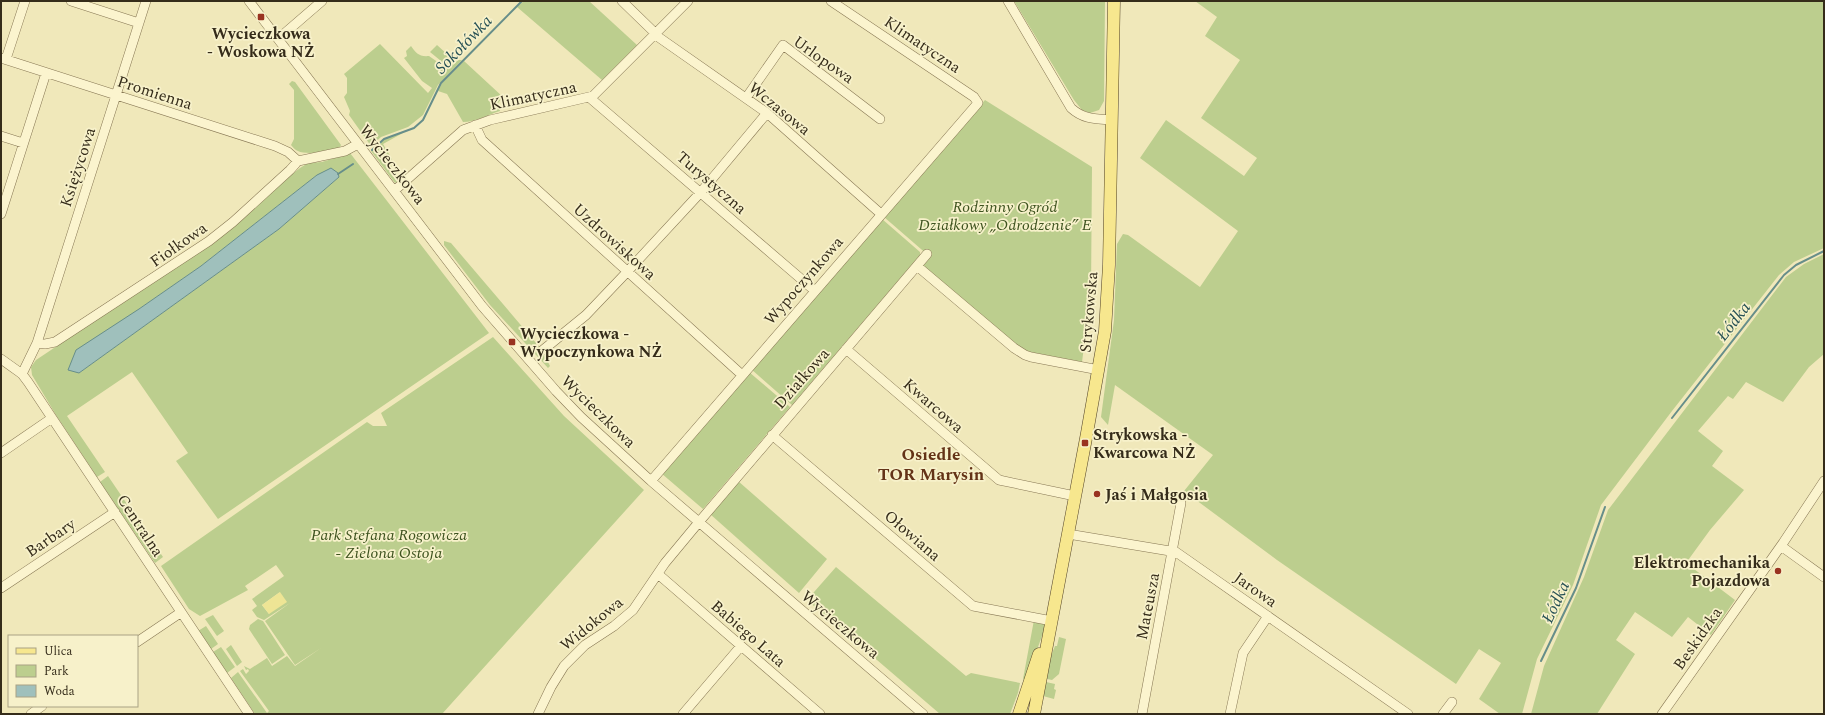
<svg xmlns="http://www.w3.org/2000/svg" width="1825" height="715" font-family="Spectral,serif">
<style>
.green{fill:#bcce8e;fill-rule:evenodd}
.sand{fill:#eee595}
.water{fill:#9fc0bc;stroke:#678e8a}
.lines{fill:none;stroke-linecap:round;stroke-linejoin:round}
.stream{stroke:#678e8a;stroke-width:2}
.minor-casing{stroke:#877754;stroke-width:10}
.major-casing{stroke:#544429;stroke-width:13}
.minor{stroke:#fbf4ce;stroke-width:9}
.major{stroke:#f7e78e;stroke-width:12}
.poi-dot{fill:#993321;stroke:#f7f1ca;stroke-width:1.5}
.labels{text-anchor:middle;stroke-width:3.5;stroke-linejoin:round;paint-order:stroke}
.poi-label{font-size:16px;font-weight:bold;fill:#352c1a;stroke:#f7f1ca;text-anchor:start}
.street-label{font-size:16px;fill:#352c1a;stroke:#f7f1ca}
.park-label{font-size:16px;font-style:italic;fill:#3e531f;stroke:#f7f1ca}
.water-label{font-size:17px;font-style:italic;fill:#285256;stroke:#f7f1ca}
.neighbourhood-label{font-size:17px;font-weight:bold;fill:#643317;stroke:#f7f1ca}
</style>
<rect width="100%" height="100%" fill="#f0e8ba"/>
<!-- green -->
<path class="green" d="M 524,1 L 589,1 L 637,45 L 602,80 L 517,7 Z
M 1014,1 L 1105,1 L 1104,101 L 1099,110 L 1090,113 L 1082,110 L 1074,100 Z
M 1195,1 L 1824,1 L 1824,248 L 1794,262 L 1779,275 L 1672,411 L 1601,505 L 1573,585 L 1537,659 L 1522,714 L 1500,714 L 1479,699 L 1501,663 L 1479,649 L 1456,684 L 1277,560 L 1192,497 L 1180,496 L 1213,455 L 1115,385 L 1108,425 L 1101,417 L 1114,320 L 1117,244 L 1123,234 L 1128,235 L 1200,287 L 1238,231 L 1140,158 L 1166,120 L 1244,176 L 1257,158 L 1201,118 L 1240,60 L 1205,36 L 1217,17 Z
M 380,44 L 428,93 L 432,88 L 422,81 L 404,58 L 407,56 L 406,51 L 411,46 C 416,53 419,57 429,56 L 439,63 L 441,61 L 430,52 L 437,45 L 448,55 L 453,65 L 458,60 L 462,60 L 438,85 L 423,115 L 408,127 L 381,137 L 371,146 L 349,115 L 350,111 L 344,97 L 347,93 L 347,78 L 344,74 Z
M 464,61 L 503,97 L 498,103 L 500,111 C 487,115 476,122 463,122 L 447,94 L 438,91 L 442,83 Z
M 292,81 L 295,82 L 341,145 L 339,149 C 331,152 305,155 298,151 C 295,150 293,147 291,145 L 294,139 L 294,90 L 289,84 Z
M 985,100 L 1092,167 L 1091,293 L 1082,362 L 1030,352 L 1017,347 L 922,265 L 929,256 L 884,217 Z
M 410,129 L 383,144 L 392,159 L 390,164 L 400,179 L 395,183 L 371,151 L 386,138 Z
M 350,153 L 489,333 L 218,519 L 176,461 L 188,453 L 132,372 L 67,416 L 105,472 L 97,477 L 56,415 L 32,375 L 31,367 L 36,360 L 210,244 L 274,188 L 300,168 L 308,163 L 322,162 ZM 317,175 L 339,177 L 279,229 L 79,373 L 139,309 L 201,266 Z
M 882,219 L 920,252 L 920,255 L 792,405 L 751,369 Z
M 444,241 L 451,243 L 542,350 L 550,366 L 548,368 L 490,305 L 444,245 Z
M 1824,254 L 1824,354 L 1809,367 L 1783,402 L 1746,382 L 1733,399 L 1728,396 L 1698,431 L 1723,451 L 1712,466 L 1744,490 L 1710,530 L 1686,563 L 1735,600 L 1711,635 L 1688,617 L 1672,637 L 1635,612 L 1616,640 L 1635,654 L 1597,714 L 1531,714 L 1544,666 L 1584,577 L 1608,510 L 1786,277 L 1804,264 Z
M 493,337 L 564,416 L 644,490 L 442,714 L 255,714 L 231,678 L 238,672 L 267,713 L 269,711 L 240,671 L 243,669 L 246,674 L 249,671 L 248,669 L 246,670 L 244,666 L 250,669 L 267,658 L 272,666 L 287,656 L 295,666 L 321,648 L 295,665 L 265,621 L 290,603 L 264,620 L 257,617 L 252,610 L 257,606 L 252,599 L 284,576 L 276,565 L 245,586 L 248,590 L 200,616 L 189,609 L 161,566 L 367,422 L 373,426 L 387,426 L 381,413 ZM 280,592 L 269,614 L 262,605 Z
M 749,372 L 790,407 L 703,509 L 661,473 Z
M 108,476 L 163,557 L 155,563 L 100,482 Z
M 738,481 L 827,559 L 799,593 L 710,514 Z
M 836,567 L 966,676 L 971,673 L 1020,683 L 1018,693 L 1010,714 L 940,714 L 807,600 Z
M 213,615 L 224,631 L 217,636 L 205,619 Z
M 258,619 L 263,621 L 285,655 L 272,664 L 249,629 L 250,625 Z
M 1034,620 L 1046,625 L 1026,680 L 1023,679 Z
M 206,626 L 218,644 L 211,649 L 198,631 Z
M 1059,637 L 1066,639 L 1059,674 L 1052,680 L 1047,679 L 1049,661 L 1055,646 L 1057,646 Z
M 231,645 L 242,662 L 237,666 L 226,649 Z
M 221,647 L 235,667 L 227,673 L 213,652 Z
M 1046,682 L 1055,684 L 1054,689 L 1056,690 L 1054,699 L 1043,696 Z"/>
<!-- sand -->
<path class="sand" d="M 280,592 L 287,602 L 269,614 L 262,605 Z"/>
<!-- water -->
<path class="water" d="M 331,168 L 338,173 L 339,177 L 279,229 L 79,373 L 68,370 L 76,350 L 139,309 L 201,266 L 317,175 Z"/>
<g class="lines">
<!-- stream -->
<path class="stream" d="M 372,150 L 384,139 L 414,128 L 423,120 L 441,83 L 522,1
M 338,174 L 353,164
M 1672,418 L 1784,275 L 1796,265 L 1824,251
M 1541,661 L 1576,588 L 1605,507"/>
<!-- minor casing -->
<g class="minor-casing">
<path id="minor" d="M 71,1 L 139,23
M 249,1 L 482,306 L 556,391 L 581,417 L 651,481 L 923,714
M 622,1 L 655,33
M 1008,1 L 1071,108 C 1083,119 1095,119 1111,120
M 654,34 L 767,113 L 881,214
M 278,39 L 322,1
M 1,58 L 275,146 L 288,152 L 298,161
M 6,59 L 25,1
M 590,98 L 814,290
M 746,98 L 783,45 L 880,119
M 475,125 L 482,140 L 741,374
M 1,136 L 23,143
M 394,191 L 463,130 L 490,120 L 593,96 L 688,1
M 1,214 L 46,73
M 917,266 L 1014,348 L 1025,355 L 1031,357 L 1099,370
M 37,343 L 45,344 L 55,342 L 209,241 L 233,222 L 290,170 L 298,161 L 345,151 L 358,144
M 846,349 L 999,480 L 1075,496
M 543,350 L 586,315 L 627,272 L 701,192 L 767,113
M 1,359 L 22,374 L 28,382 L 249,714
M 22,374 L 37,343 L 146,1
M 772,435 L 973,606 L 1052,621
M 1,453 L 52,418
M 651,481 L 978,103 L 974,97 L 831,1
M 1068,534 L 1176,552 L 1408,714
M 1781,546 L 1824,577
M 658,574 L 820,714
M 1,588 L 115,512
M 137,642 L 180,613
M 31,714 L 42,706
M 538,714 L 551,687 L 564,666 L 585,645 L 614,626 L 633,610 L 665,563 L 699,522 L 927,254
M 683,714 L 741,646
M 1142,714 L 1181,503
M 1230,714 L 1243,653 L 1268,616
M 1443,714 L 1452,702
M 1662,714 L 1783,543 L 1824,481"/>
</g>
<!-- major casing -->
<g class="major-casing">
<path id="major" d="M 1019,714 L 1039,654
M 1034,714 L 1087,433 L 1105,331 L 1109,265 L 1114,1"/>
</g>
<!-- minor -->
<use href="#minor" class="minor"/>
<!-- major -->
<use href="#major" class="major"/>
</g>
<!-- markers -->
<g class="poi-dot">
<rect x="257" y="13" width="8" height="8" rx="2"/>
<rect x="508" y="338" width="8" height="8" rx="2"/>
<rect x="1081" y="439" width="8" height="8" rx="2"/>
<circle cx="1097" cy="494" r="4"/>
<circle cx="1778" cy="571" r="4"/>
</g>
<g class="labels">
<!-- poi labels -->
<g class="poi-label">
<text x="261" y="39" text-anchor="middle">Wycieczkowa<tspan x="261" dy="18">- Woskowa NŻ</tspan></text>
<text x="520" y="339">Wycieczkowa -<tspan x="520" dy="18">Wypoczynkowa NŻ</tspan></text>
<text x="1093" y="440">Strykowska -<tspan x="1093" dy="18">Kwarcowa NŻ</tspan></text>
<text x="1105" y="500">Jaś i Małgosia</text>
<text x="1770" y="568" text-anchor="end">Elektromechanika<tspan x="1770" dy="18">Pojazdowa</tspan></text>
</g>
<!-- street labels -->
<g class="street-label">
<text transform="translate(923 44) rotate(34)" y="6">Klimatyczna</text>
<text transform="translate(824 59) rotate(35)" y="6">Urlopowa</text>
<text transform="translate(155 92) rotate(18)" y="6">Promienna</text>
<text transform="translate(533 95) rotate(-12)" y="6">Klimatyczna</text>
<text transform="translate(780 108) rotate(39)" y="6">Wczasowa</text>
<text transform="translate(393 164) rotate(52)" y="6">Wycieczkowa</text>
<text transform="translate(77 167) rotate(-72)" y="6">Księżycowa</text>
<text transform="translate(712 182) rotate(41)" y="6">Turystyczna</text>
<text transform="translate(615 241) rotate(42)" y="6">Uzdrowiskowa</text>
<text transform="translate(178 244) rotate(-35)" y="6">Fiołkowa</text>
<text transform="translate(803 280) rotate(-49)" y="6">Wypoczynkowa</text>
<text transform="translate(1088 312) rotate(-85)" y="6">Strykowska</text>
<text transform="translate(801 378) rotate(-49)" y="6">Działkowa</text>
<text transform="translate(934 405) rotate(41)" y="6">Kwarcowa</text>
<text transform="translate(599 411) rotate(44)" y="6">Wycieczkowa</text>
<text transform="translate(141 525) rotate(57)" y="6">Centralna</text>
<text transform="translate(913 535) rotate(41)" y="6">Ołowiana</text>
<text transform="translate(50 537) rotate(-34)" y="6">Barbary</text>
<text transform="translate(1256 589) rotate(35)" y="6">Jarowa</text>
<text transform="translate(1147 606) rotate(-79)" y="6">Mateusza</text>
<text transform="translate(591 623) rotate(-39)" y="6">Widokowa</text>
<text transform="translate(841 624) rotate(40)" y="6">Wycieczkowa</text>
<text transform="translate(749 633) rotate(41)" y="6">Babiego Lata</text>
<text transform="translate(1697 638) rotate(-55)" y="6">Beskidzka</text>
</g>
<!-- park labels -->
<g class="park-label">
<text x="1005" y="212">Rodzinny Ogród<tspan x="1005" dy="18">Działkowy „Odrodzenie” E</tspan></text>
<text x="389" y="540">Park Stefana Rogowicza<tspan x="389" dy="18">- Zielona Ostoja</tspan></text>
</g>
<!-- water labels -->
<g class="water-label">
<text transform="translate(463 44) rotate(-46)" y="6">Sokołówka</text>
<text transform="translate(1733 321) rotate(-52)" y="6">Łódka</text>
<text transform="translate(1555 602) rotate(-65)" y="6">Łódka</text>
</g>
<!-- neighbourhood labels -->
<g class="neighbourhood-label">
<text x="931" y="460">Osiedle<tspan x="931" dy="20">TOR Marysin</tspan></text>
</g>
</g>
<!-- border -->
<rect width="1825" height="715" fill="none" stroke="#352c1a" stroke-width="4"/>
<!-- legend -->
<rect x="8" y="635" width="130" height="72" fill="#f7f1ca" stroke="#a9a284"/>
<rect x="16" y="648" width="20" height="6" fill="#f7e78e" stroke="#a9a284"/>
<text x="44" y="655" font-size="12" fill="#352c1a">Ulica</text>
<rect x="16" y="665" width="20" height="12" fill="#bcce8e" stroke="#a9a284"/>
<text x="44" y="675" font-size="12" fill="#352c1a">Park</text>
<rect x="16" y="685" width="20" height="12" fill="#9fc0bc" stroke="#a9a284"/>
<text x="44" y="695" font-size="12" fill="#352c1a">Woda</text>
</svg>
